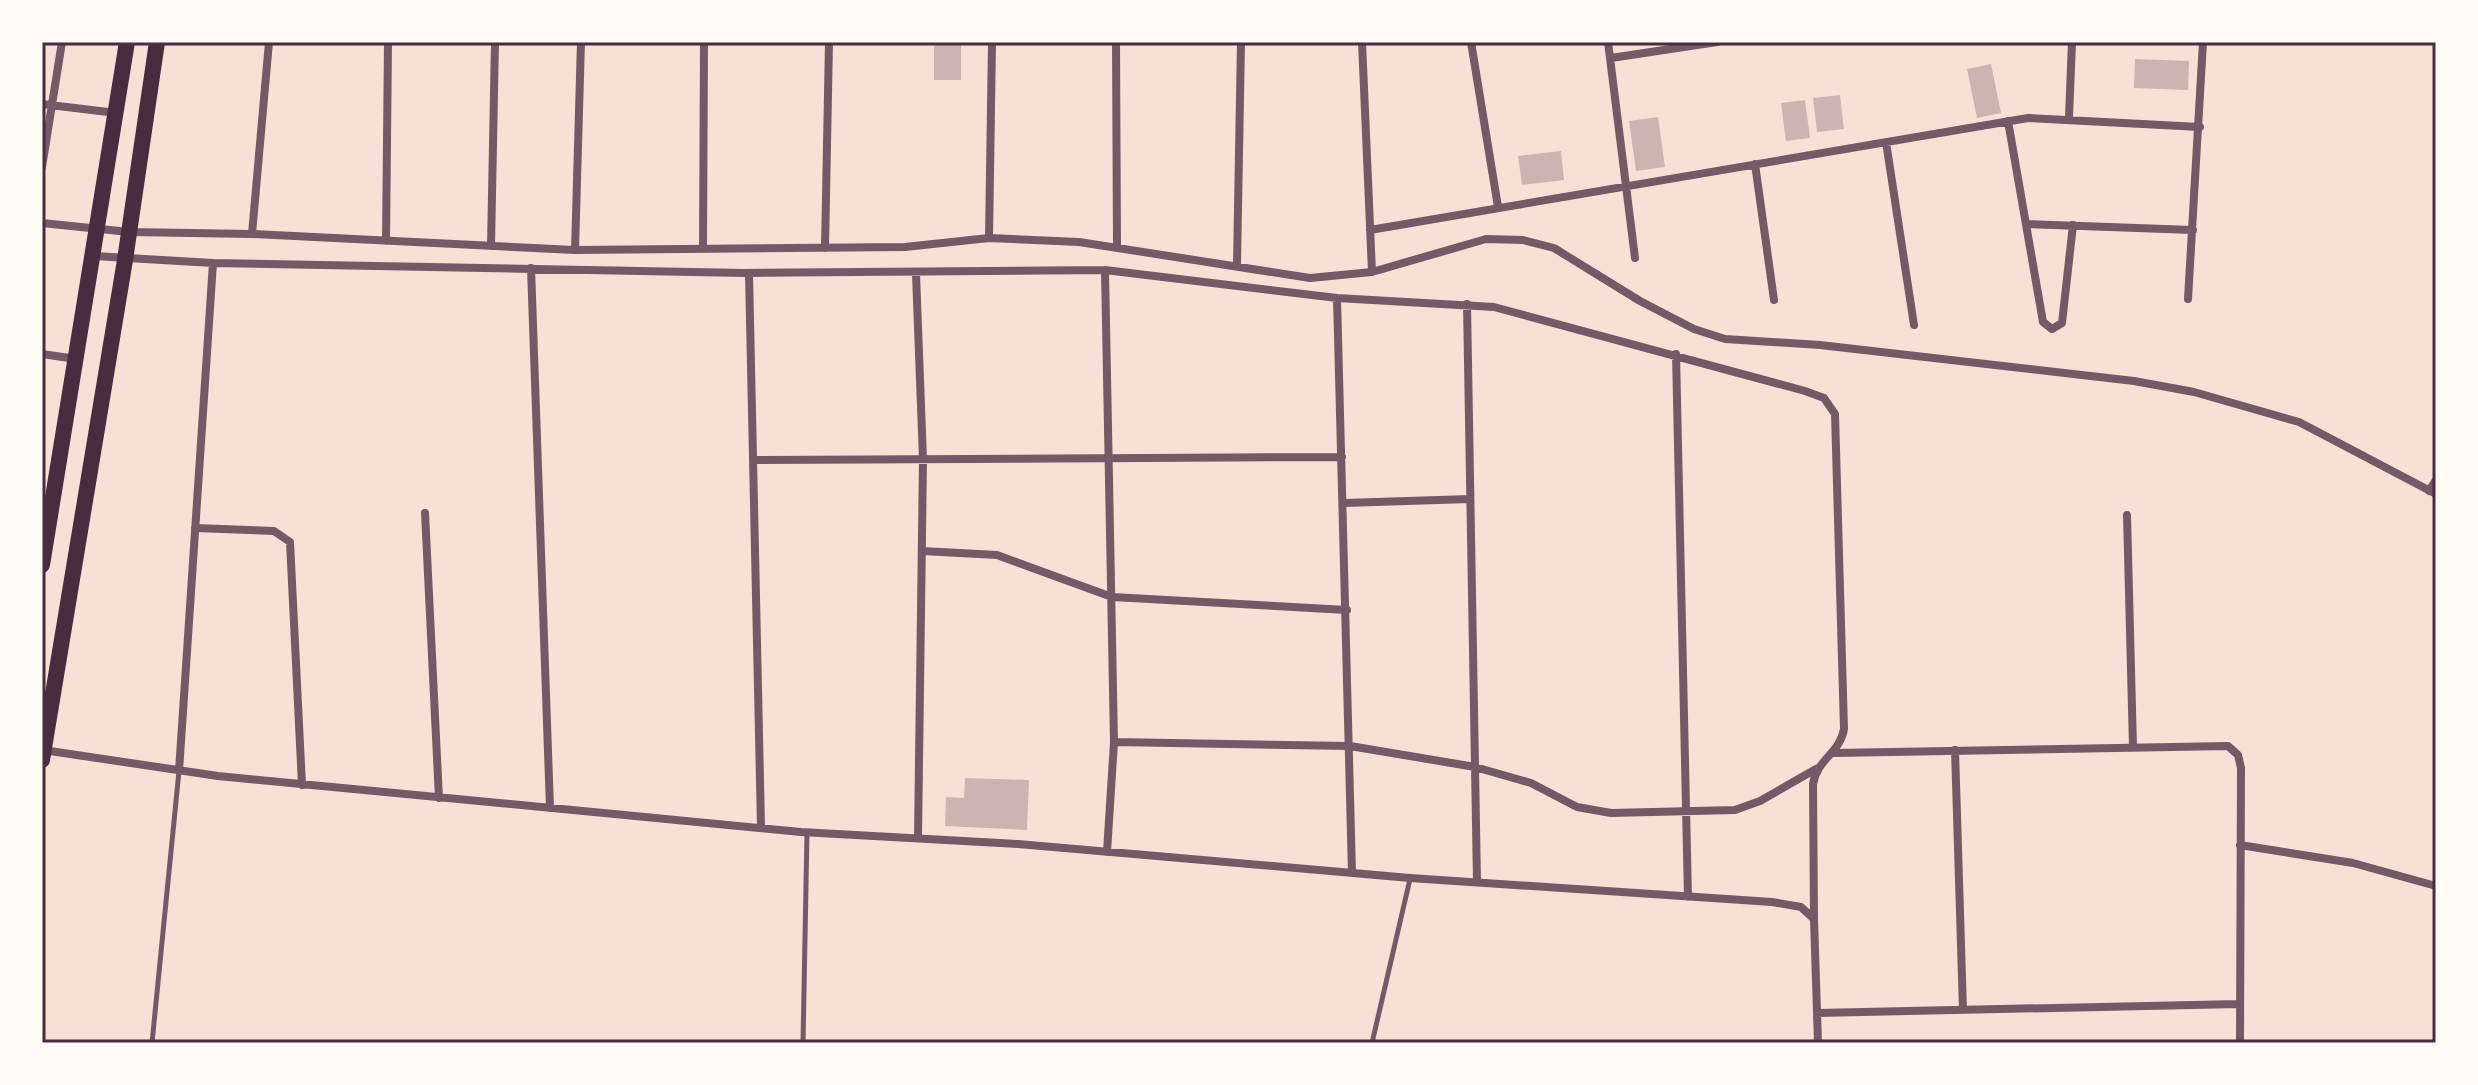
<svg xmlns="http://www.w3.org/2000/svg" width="2478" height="1085" font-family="Figtree,sans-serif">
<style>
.building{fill:#ccb4b1}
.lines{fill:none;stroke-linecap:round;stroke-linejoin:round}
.service{stroke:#755966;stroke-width:5}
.minor{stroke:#755966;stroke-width:8}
.primary{stroke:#4a2c40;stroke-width:16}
.neatline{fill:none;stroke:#4a2c40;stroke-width:3}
</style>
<rect width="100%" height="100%" fill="#f7e1d7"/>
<!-- building -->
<path class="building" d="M 934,42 L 961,42 L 961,80 L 934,80 Z
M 2135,59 L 2189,61 L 2188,90 L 2134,88 Z
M 1991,64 L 2001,113 L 1977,118 L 1967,69 Z
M 1840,95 L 1844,129 L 1817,132 L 1813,98 Z
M 1805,100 L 1810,138 L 1786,141 L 1781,103 Z
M 1658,117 L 1665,167 L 1636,171 L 1629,121 Z
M 1561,151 L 1564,180 L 1522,185 L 1518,156 Z
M 965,778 L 1029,780 L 1027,830 L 945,826 L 946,797 L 964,798 Z"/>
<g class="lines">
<!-- service -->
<path class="service" d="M 152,1043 L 179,771
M 803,1043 L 807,833
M 1372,1043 L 1410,879"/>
<!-- minor -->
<path class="minor" d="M 1116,42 L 1117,247
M 1362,42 L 1372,272
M 1471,42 L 1498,207
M 1608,42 L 1635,258
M 1611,58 L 1717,42
M 42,104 L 116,113
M 2069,117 L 2072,42
M 2008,121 L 2043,322 L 2052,329 L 2062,323 L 2073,225
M 1886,142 L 1914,325
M 1755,164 L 1774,300
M 42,167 L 62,42
M 42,223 L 129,232 L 252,234 L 575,250 L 905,247 L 989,238 L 1079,242 L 1310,278 L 1372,272 L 1486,239 L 1523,240 L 1554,248 L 1640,301 L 1694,329 L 1725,339 L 1820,345 L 2134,381 L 2194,392 L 2299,422 L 2436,494
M 2026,224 L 2193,230
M 1370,230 L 2028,118 L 2200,127
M 252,234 L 269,42
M 989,238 L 992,42
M 386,241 L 388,42
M 491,246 L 495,42
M 703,248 L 704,42
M 825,248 L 829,42
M 575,250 L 581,42
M 94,256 L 213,263 L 745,273 L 1105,270 L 1337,298 L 1494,307 L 1805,391 L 1824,398 L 1835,414 L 1844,729 C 1840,753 1817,759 1813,784 L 1814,919
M 1237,264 L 1241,42
M 531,268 L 550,808
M 1105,270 L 1114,742 L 1107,852
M 749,273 L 761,827
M 916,274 L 923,459 L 918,838
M 1337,298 L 1352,873
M 2188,299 L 2203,42
M 1467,304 L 1477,882
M 42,354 L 76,359
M 1676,354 L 1688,897
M 755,460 L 1342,457
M 2429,491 L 2436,480
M 1344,503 L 1470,499
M 425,513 L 439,798
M 2127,515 L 2133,747
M 195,528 L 274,531 L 290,542 L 302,785
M 922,551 L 997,555 L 1112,597 L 1347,610
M 1114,742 L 1350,746 L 1475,767 L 1531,783 L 1577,807 L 1611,813 L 1735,810 L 1760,801 L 1816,769
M 43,750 L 218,776 L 801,832 L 1018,844 L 1410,878 L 1772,902 L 1801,907 L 1814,919 L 1818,1043
M 1955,750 L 1963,1010
M 1834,753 L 2228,746 L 2238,755 L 2241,768 L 2240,1043
M 179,771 L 213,263
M 2240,845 L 2353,863 L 2436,886
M 1817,1013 L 2239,1004"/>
<!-- primary -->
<path class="primary" d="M 42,565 L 127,42
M 42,760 L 125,260 L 157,42"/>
</g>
<!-- border -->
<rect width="2478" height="1085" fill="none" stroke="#fffaf5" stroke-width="88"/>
<rect x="44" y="44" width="2390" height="997" class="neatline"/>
</svg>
